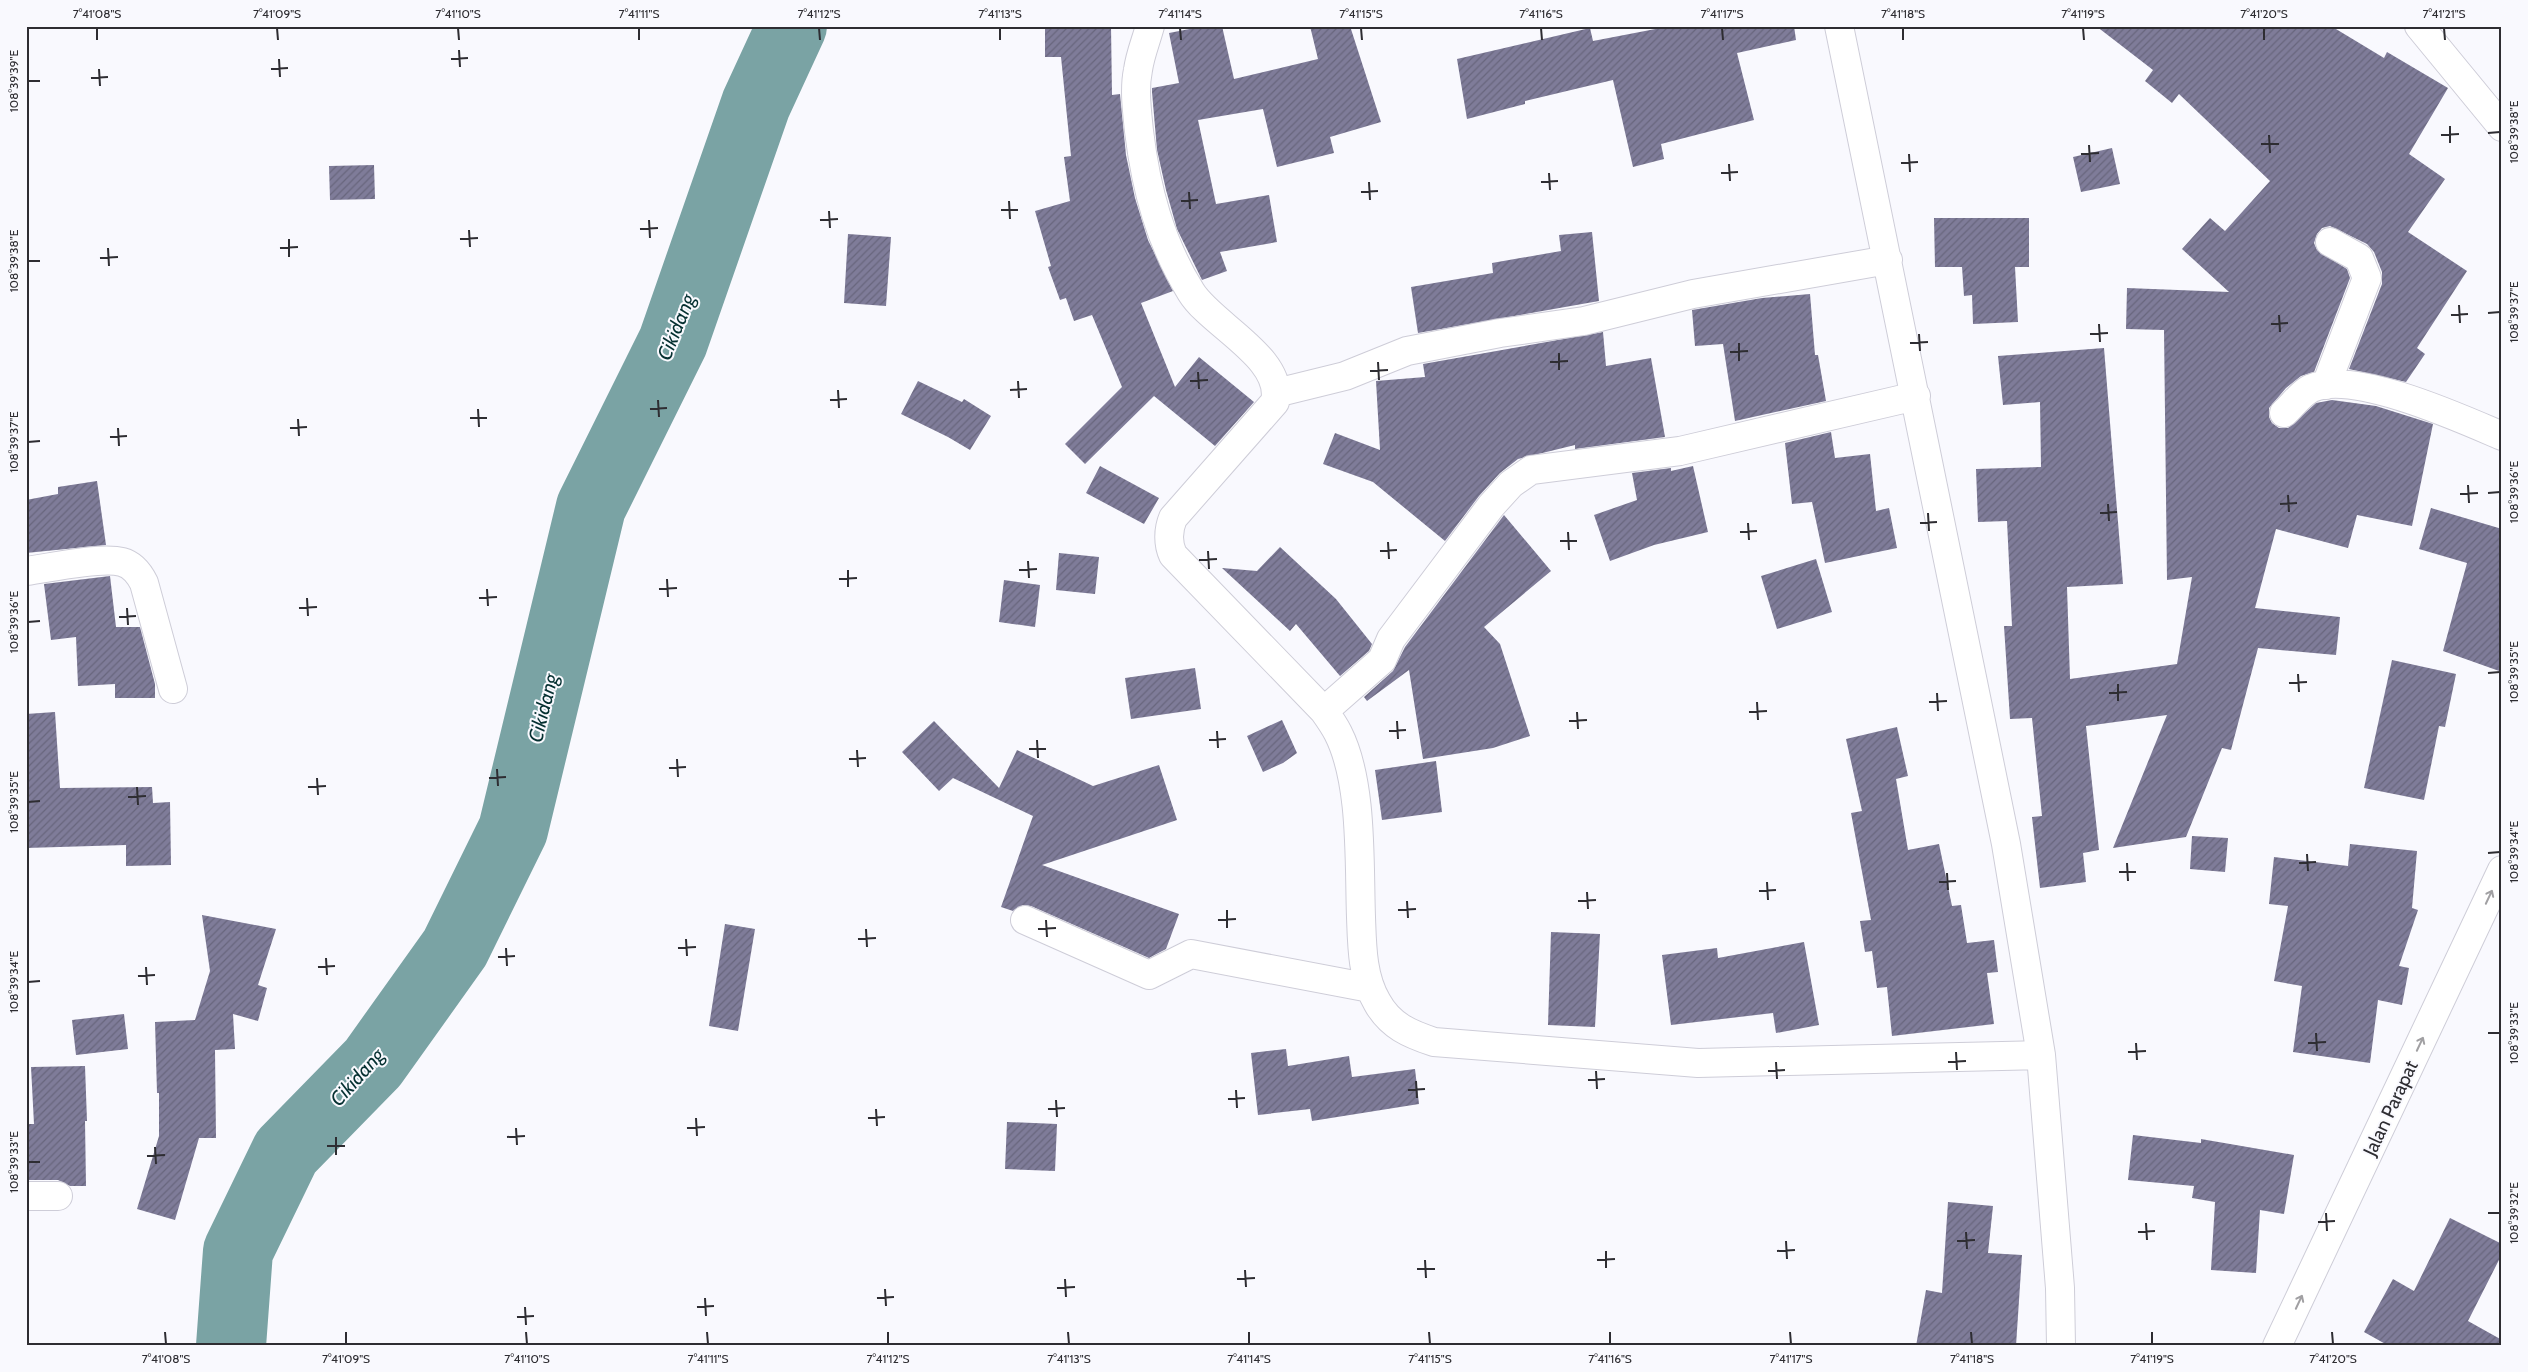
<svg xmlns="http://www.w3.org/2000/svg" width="2528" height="1372" font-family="Cabin,sans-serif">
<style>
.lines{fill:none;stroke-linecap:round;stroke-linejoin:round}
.river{stroke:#7aa3a4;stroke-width:70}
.building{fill:url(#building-hatch)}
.street-casing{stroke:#cecdd8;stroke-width:30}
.secondary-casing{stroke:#cecdd8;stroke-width:30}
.street{stroke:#fff;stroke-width:28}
.secondary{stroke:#fff;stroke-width:28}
.oneway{stroke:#a1a0a3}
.ticks{fill:none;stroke:#2e2d32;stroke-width:2}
.labels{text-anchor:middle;stroke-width:4;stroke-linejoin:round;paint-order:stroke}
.street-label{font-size:19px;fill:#2e2d32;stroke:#f9f9fe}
.water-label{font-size:20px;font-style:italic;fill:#053031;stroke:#f9f9fe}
.neatline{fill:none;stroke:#2e2d32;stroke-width:2}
.ticks-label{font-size:12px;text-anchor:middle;fill:#2e2d32}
</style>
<defs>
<pattern id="building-hatch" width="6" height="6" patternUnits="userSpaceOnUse" patternTransform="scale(1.25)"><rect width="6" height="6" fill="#7f7c99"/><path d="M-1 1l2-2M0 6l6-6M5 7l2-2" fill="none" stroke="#68667d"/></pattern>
</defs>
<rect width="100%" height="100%" fill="#f9f9fe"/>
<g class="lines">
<!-- river -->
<path class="river" d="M 231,1346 L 238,1251 L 286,1152 L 373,1063 L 455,948 L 513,830 L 591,507 L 673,342 L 756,104 L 792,26"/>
</g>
<!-- building -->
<path class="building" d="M 1045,26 L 1111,26 L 1112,95 L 1120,94 L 1126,155 L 1135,198 L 1148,240 L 1173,291 L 1141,303 L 1175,387 L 1199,357 L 1254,402 L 1215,446 L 1154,396 L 1085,464 L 1065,444 L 1122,387 L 1092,315 L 1074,321 L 1066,298 L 1060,300 L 1048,267 L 1051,266 L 1035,211 L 1070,201 L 1064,157 L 1071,156 L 1061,57 L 1045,57 Z
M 1205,26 L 1222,26 L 1234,79 L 1318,59 L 1310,26 L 1350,26 L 1381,122 L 1330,137 L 1334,153 L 1277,167 L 1263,109 L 1198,120 L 1216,204 L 1269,195 L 1277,242 L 1220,252 L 1227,271 L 1202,280 L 1177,229 L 1166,190 L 1157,150 L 1152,92 L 1152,88 L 1179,83 L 1169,33 Z
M 1671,26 L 1794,26 L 1796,40 L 1737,53 L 1754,120 L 1661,144 L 1664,159 L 1633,167 L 1613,80 L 1525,101 L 1525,104 L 1467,119 L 1457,59 L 1590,28 L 1593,41 Z
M 2096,26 L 2331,26 L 2384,58 L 2387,52 L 2448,88 L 2409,154 L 2445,179 L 2408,232 L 2467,271 L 2417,348 L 2425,354 L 2406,382 L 2349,369 L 2382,284 L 2382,272 L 2374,252 L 2367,244 L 2330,226 L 2322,228 L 2317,234 L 2314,243 L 2317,250 L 2347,269 L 2350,278 L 2314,372 L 2301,376 L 2286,388 L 2269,408 L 2269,417 L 2272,423 L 2279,428 L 2288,428 L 2316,403 L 2332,400 L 2376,406 L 2433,424 L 2412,526 L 2357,515 L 2348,548 L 2276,529 L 2255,608 L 2340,617 L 2336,655 L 2258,648 L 2231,750 L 2222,748 L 2186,837 L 2113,848 L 2167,715 L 2086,726 L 2099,850 L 2083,853 L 2086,882 L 2040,888 L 2032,817 L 2042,816 L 2032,718 L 2010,719 L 2004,626 L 2012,626 L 2007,521 L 1978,522 L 1976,469 L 2041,467 L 2040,402 L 2003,405 L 1998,356 L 2104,348 L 2123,584 L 2067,587 L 2070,679 L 2177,664 L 2192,577 L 2167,580 L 2164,330 L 2126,329 L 2127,288 L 2229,292 L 2182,249 L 2210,218 L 2225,231 L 2270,181 L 2179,94 L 2172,103 L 2145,81 L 2153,70 Z
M 2112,148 L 2120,184 L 2081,192 L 2073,157 Z
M 374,165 L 375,199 L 330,200 L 329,166 Z
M 1934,218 L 2029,218 L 2029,267 L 2015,267 L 2018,322 L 1973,324 L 1972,295 L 1964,296 L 1962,267 L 1935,267 Z
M 1592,232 L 1599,301 L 1418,333 L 1411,287 L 1493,273 L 1492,263 L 1561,251 L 1559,235 Z
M 848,234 L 891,237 L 886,306 L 844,303 Z
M 1810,294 L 1815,355 L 1818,355 L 1826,401 L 1735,421 L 1723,344 L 1695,346 L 1692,310 L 1762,298 Z
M 1603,332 L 1606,366 L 1651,358 L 1665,437 L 1575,449 L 1575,445 L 1518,459 L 1500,473 L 1479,496 L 1445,541 L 1373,482 L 1323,464 L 1335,433 L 1380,450 L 1376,381 L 1425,377 L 1423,364 Z
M 918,381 L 962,402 L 964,399 L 991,416 L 970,450 L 948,437 L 901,414 Z
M 1831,432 L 1835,458 L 1870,454 L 1876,511 L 1889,508 L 1897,548 L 1825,563 L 1812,502 L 1792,504 L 1785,443 Z
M 1100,466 L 1159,498 L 1144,524 L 1086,493 Z
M 1693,466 L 1708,532 L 1654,545 L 1610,561 L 1594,515 L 1637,500 L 1632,473 L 1671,468 L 1671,471 Z
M 97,481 L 106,545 L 26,553 L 26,500 L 58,494 L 58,487 Z
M 2431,508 L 2502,529 L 2502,672 L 2443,651 L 2467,563 L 2419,549 Z
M 1504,515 L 1551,571 L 1484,627 L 1500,644 L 1530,736 L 1493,748 L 1423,759 L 1409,670 L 1367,701 L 1364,697 L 1393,671 L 1405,647 Z
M 1280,547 L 1336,599 L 1372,644 L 1369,651 L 1340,676 L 1296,624 L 1290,631 L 1222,568 L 1257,571 Z
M 1059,553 L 1099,557 L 1095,594 L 1056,590 Z
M 1816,559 L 1832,612 L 1777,629 L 1761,576 Z
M 110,576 L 116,627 L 140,627 L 155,684 L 155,698 L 115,698 L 115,684 L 78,686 L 76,637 L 51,640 L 44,584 Z
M 1004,580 L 1040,585 L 1035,627 L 999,622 Z
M 2392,660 L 2456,674 L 2445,727 L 2439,726 L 2424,800 L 2364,788 Z
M 1195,668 L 1201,709 L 1131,719 L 1125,678 Z
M 55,712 L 60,788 L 152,787 L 153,803 L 170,802 L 171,865 L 126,866 L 126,845 L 26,848 L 26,714 Z
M 1282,720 L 1297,753 L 1283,763 L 1263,772 L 1247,736 Z
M 934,721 L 999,788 L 1017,750 L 1093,786 L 1159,765 L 1177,820 L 1042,865 L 1179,914 L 1166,949 L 1149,958 L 1031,906 L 1023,905 L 1013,911 L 1001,907 L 1033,816 L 953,778 L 939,791 L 902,752 Z
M 1897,727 L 1908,776 L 1896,779 L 1908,850 L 1939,844 L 1952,906 L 1961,905 L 1967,943 L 1994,940 L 1998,972 L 1987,973 L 1994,1024 L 1892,1036 L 1887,987 L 1877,988 L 1872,951 L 1865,952 L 1860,921 L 1871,920 L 1851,813 L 1862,811 L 1846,739 Z
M 1436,761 L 1442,812 L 1382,820 L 1375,770 Z
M 2192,836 L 2228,838 L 2225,872 L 2190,869 Z
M 2350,844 L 2417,851 L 2412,908 L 2418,910 L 2399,966 L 2409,968 L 2402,1005 L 2378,1000 L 2370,1063 L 2293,1052 L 2302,986 L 2274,981 L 2288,906 L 2269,904 L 2274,857 L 2348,866 Z
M 202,915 L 276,929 L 258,985 L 267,988 L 258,1021 L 233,1014 L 235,1049 L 215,1050 L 216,1138 L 199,1138 L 175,1220 L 137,1209 L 159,1136 L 159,1093 L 157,1093 L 155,1022 L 195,1020 L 210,971 Z
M 725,924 L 755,929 L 738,1031 L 709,1026 Z
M 1551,932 L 1600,934 L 1595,1027 L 1548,1025 Z
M 1804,942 L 1819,1025 L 1776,1033 L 1773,1013 L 1671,1025 L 1662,955 L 1717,948 L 1718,958 Z
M 124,1014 L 128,1049 L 76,1055 L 72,1020 Z
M 1286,1049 L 1288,1066 L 1349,1056 L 1352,1077 L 1415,1069 L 1419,1104 L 1312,1121 L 1310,1109 L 1258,1115 L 1251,1053 Z
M 85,1066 L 87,1121 L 85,1121 L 86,1186 L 70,1186 L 58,1180 L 26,1180 L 26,1124 L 34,1124 L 31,1067 Z
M 1007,1122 L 1057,1124 L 1055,1171 L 1005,1169 Z
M 2133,1135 L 2201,1143 L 2201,1139 L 2294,1155 L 2284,1214 L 2260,1210 L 2256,1273 L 2211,1270 L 2215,1202 L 2192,1198 L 2194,1186 L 2128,1180 Z
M 1948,1202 L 1993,1206 L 1988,1253 L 2022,1255 L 2016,1346 L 1916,1346 L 1926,1290 L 1942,1293 Z
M 2450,1218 L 2502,1244 L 2502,1254 L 2468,1321 L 2502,1340 L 2502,1346 L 2389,1346 L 2364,1332 L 2393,1279 L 2414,1291 Z"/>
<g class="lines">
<!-- street casing -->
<g class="street-casing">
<path id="street" d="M 1150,26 C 1146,41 1140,55 1138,70 C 1134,89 1137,111 1139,131 C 1146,189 1160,242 1191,292 C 1211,325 1285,358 1275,402 L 1173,518 C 1168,530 1168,544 1173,555 L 1324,711 C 1329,718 1334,725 1338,733 C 1363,782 1359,863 1361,917 C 1362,945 1362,977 1377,1002 C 1390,1026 1410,1034 1434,1042 L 1698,1063 L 2041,1055
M 1839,26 L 2006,844 L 2041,1055 L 2060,1288 L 2061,1346
M 2419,26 L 2502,127
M 2326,385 L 2367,278 L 2359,258 L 2330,242
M 1276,393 L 1345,376 L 1407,351 L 1500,333 L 1584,321 L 1693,294 L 1888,260
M 2284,413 C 2292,406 2302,392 2312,388 C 2354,370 2460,418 2502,436
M 26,571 C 50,568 101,556 122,562 C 133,565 139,573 144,583 L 173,689
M 1324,711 L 1382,660 L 1391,639 L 1491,506 L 1511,484 L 1531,470 L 1680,451 L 1916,396
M 1025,920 L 1149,975 L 1191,954 L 1370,988
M 26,1196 L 58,1196"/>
</g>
<!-- secondary casing -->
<g class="secondary-casing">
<path id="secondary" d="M 2277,1346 L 2502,870"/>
</g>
<!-- street -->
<use href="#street" class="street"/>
<!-- secondary -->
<use href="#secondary" class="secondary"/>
</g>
<!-- one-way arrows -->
<defs><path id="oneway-shaft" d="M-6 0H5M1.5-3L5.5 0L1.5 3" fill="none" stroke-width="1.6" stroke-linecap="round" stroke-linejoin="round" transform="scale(1.25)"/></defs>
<g class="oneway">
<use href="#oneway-shaft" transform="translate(2489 897) rotate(-65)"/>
<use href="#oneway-shaft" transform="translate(2420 1044) rotate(-65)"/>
<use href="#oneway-shaft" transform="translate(2299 1302) rotate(-65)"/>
</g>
<!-- ticks -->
<path class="ticks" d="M 97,28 L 97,40M 277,28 L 278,40M 458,28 L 459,40M 639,28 L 639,40M 819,28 L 820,40M 1000,28 L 1000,40M 1180,28 L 1181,40M 1361,28 L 1362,40M 1541,28 L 1542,40M 1722,28 L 1723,40M 1903,28 L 1903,40M 2083,28 L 2084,40M 2264,28 L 2264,40M 2444,28 L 2445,40M 459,50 L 460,67M 279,59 L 280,77M 451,59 L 468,58M 99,69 L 100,86M 271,69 L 288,68M 91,78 L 108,77M 28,81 L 40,81M 2450,126 L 2450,143M 2488,133 L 2500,132M 2269,135 L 2270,153M 2441,135 L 2459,134M 2261,144 L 2279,144M 2089,145 L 2090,162M 1909,154 L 1910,172M 2081,154 L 2099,153M 1901,163 L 1918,162M 1729,164 L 1730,181M 1549,173 L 1550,190M 1721,173 L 1738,172M 1369,182 L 1370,200M 1541,182 L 1558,181M 1189,192 L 1190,209M 1361,192 L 1378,191M 1009,201 L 1010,219M 1181,201 L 1198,200M 1001,210 L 1018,210M 829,211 L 830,228M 649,220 L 650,238M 820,220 L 838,219M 640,229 L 658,228M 469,230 L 470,247M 289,239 L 289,257M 460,239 L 478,238M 108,248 L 109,266M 280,248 L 298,247M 100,258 L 118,257M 28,261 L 40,261M 2459,305 L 2460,323M 2488,313 L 2500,312M 2279,315 L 2280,332M 2451,315 L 2468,314M 2099,324 L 2100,342M 2271,324 L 2288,323M 1919,334 L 1920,351M 2090,334 L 2108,333M 1739,343 L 1739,361M 1910,343 L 1928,342M 1730,352 L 1748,351M 1559,353 L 1559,370M 1378,362 L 1379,380M 1550,362 L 1568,361M 1370,371 L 1388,370M 1198,372 L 1199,389M 1018,381 L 1019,398M 1190,381 L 1208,380M 838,390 L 839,408M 1010,390 L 1027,389M 658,400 L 659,417M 830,400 L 847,399M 478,409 L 479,427M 650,409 L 667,408M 470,418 L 487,418M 298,419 L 299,436M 118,428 L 119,446M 290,428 L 307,427M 110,437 L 127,436M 28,442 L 40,441M 2468,485 L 2469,503M 2488,493 L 2500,492M 2460,494 L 2478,493M 2288,495 L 2289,512M 2108,504 L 2109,521M 2280,504 L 2297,503M 1928,513 L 1929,531M 2100,513 L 2117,512M 1748,523 L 1749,540M 1920,523 L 1937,522M 1568,532 L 1569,550M 1740,532 L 1757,531M 1560,541 L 1577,541M 1388,542 L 1389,559M 1208,551 L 1209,569M 1380,551 L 1397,550M 1199,560 L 1217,559M 1028,561 L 1029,578M 848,570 L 848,587M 1019,570 L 1037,569M 667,579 L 668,597M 839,579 L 857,578M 487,589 L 488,606M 659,589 L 677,588M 307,598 L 308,616M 479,598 L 497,597M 127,608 L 128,625M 299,608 L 317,607M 119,617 L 136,616M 28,622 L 40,621M 2488,673 L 2500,672M 2298,674 L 2299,692M 2289,683 L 2307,682M 2118,684 L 2118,701M 1937,693 L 1938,711M 2109,693 L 2127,692M 1757,702 L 1758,720M 1929,702 L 1947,701M 1577,712 L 1578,729M 1749,712 L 1767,711M 1397,721 L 1398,739M 1569,721 L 1587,720M 1217,731 L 1218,748M 1389,731 L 1406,730M 1037,740 L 1038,758M 1209,740 L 1226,739M 1029,749 L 1046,749M 857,750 L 858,767M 677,759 L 678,777M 849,759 L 866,758M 669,768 L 686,767M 497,769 L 498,786M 317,778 L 318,795M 489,778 L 506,777M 137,787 L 138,805M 308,787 L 326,786M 128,797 L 146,796M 28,802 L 40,801M 2488,853 L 2500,852M 2307,854 L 2308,871M 2127,863 L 2128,881M 2299,863 L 2316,862M 2119,872 L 2136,872M 1947,873 L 1948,890M 1767,882 L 1768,900M 1939,882 L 1956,881M 1759,891 L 1776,890M 1587,892 L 1588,909M 1407,901 L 1408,918M 1578,901 L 1596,900M 1227,910 L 1227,928M 1398,910 L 1416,909M 1046,920 L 1047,937M 1218,920 L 1236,919M 866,929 L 867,947M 1038,929 L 1056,928M 686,939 L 687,956M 858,939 L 876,938M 506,948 L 507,966M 678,948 L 696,947M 498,957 L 515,956M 326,958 L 327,975M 146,967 L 147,985M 318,967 L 335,966M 138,976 L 155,975M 28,982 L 40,981M 2316,1033 L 2317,1051M 2488,1033 L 2500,1033M 2136,1043 L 2137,1060M 2308,1043 L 2326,1042M 1956,1052 L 1957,1070M 2128,1052 L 2146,1051M 1776,1062 L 1777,1079M 1948,1062 L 1966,1061M 1596,1071 L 1597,1089M 1768,1071 L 1785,1070M 1588,1080 L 1605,1079M 1416,1081 L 1417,1098M 1236,1090 L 1237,1108M 1408,1090 L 1425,1089M 1228,1099 L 1245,1098M 1056,1100 L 1057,1117M 876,1109 L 877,1126M 1048,1109 L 1065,1108M 696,1118 L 697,1136M 868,1118 L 885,1117M 516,1128 L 517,1145M 687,1128 L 705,1127M 336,1137 L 336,1155M 507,1137 L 525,1136M 327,1146 L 345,1146M 155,1147 L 156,1164M 147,1156 L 165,1155M 28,1162 L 40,1162M 2326,1213 L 2327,1231M 2488,1213 L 2500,1213M 2318,1222 L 2335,1221M 2146,1223 L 2147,1240M 1966,1232 L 1967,1249M 2138,1232 L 2155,1231M 1786,1241 L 1787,1259M 1957,1241 L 1975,1240M 1606,1251 L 1606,1268M 1777,1251 L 1795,1250M 1425,1260 L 1426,1278M 1597,1260 L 1615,1259M 1417,1269 L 1435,1269M 1245,1270 L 1246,1287M 1065,1279 L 1066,1297M 1237,1279 L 1255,1278M 1057,1288 L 1075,1287M 885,1289 L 886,1306M 705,1298 L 706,1316M 877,1298 L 894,1297M 525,1307 L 526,1325M 697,1307 L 714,1306M 517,1317 L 534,1316M 165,1332 L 166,1344M 346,1332 L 346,1344M 526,1332 L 527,1344M 707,1332 L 708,1344M 888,1332 L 888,1344M 1068,1332 L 1069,1344M 1249,1332 L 1249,1344M 1429,1332 L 1430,1344M 1610,1332 L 1610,1344M 1790,1332 L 1791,1344M 1971,1332 L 1972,1344M 2152,1332 L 2152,1344M 2332,1332 L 2333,1344"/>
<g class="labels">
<!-- street labels -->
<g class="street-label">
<text transform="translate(2390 1108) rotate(-65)" y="7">Jalan Parapat</text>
</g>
<!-- water labels -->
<g class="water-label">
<text transform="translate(676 327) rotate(-68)" y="7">Cikidang</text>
<text transform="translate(543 708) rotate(-76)" y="7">Cikidang</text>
<text transform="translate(357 1077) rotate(-48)" y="7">Cikidang</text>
</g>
</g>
<!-- border -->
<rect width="2528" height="1372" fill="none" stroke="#f9f9fe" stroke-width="55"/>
<rect x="28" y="28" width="2472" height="1316" class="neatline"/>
<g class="ticks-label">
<text x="97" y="18">7°41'08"S</text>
<text x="277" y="18">7°41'09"S</text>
<text x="458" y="18">7°41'10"S</text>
<text x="639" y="18">7°41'11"S</text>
<text x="819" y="18">7°41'12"S</text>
<text x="1000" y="18">7°41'13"S</text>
<text x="1180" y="18">7°41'14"S</text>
<text x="1361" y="18">7°41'15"S</text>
<text x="1541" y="18">7°41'16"S</text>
<text x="1722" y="18">7°41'17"S</text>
<text x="1903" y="18">7°41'18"S</text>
<text x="2083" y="18">7°41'19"S</text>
<text x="2264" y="18">7°41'20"S</text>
<text x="2444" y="18">7°41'21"S</text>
<text transform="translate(14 81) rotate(-90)" y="4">108°39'39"E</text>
<text transform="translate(2514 132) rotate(-90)" y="4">108°39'38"E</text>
<text transform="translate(14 261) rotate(-90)" y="4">108°39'38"E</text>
<text transform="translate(2514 312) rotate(-90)" y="4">108°39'37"E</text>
<text transform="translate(14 442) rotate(-90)" y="4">108°39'37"E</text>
<text transform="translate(2514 492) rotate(-90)" y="4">108°39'36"E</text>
<text transform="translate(14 622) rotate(-90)" y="4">108°39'36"E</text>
<text transform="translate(2514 672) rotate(-90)" y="4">108°39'35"E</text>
<text transform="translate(14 802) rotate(-90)" y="4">108°39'35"E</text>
<text transform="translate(2514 852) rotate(-90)" y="4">108°39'34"E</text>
<text transform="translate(14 982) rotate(-90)" y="4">108°39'34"E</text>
<text transform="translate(2514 1033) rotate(-90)" y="4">108°39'33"E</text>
<text transform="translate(14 1162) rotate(-90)" y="4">108°39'33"E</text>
<text transform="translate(2514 1213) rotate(-90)" y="4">108°39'32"E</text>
<text x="166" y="1363">7°41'08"S</text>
<text x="346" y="1363">7°41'09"S</text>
<text x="527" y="1363">7°41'10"S</text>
<text x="708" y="1363">7°41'11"S</text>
<text x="888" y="1363">7°41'12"S</text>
<text x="1069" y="1363">7°41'13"S</text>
<text x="1249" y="1363">7°41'14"S</text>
<text x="1430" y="1363">7°41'15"S</text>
<text x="1610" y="1363">7°41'16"S</text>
<text x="1791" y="1363">7°41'17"S</text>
<text x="1972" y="1363">7°41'18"S</text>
<text x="2152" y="1363">7°41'19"S</text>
<text x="2333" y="1363">7°41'20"S</text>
</g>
</svg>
